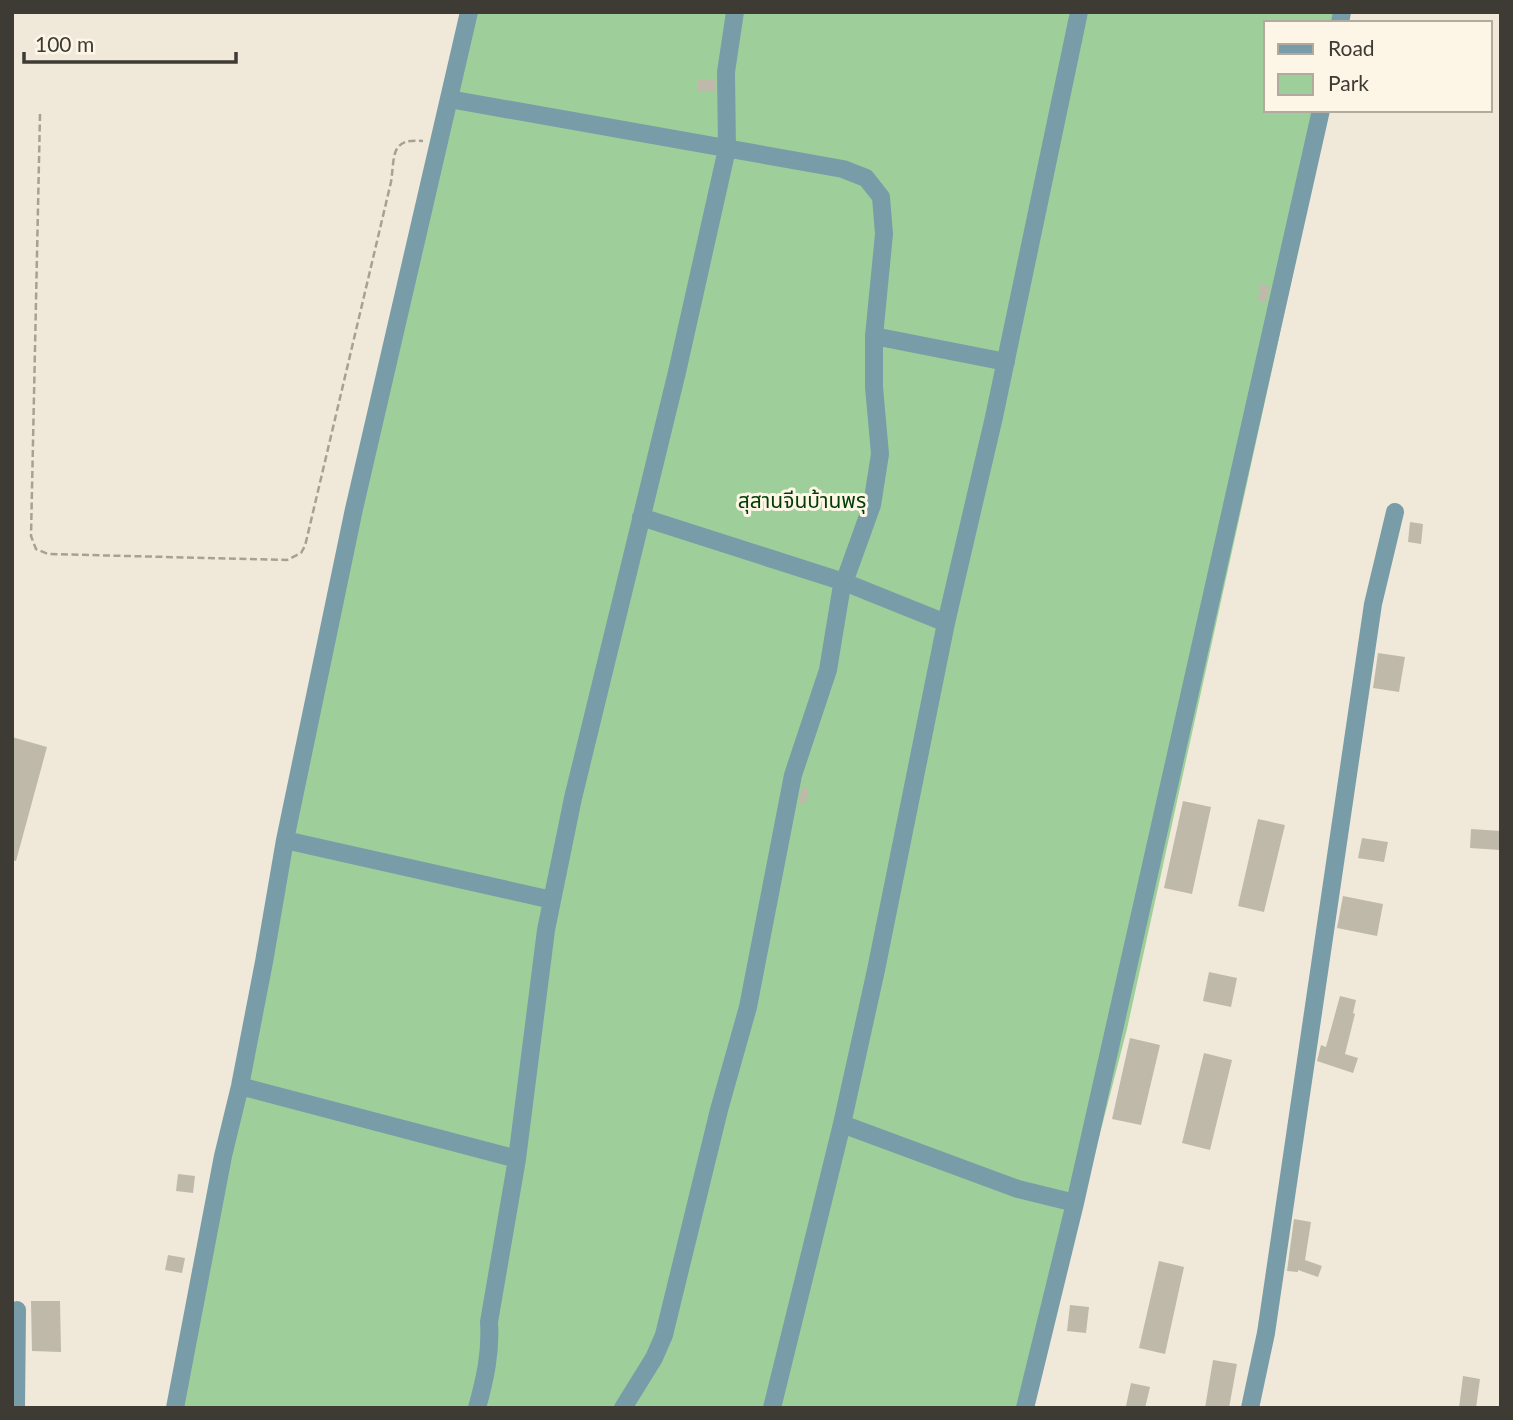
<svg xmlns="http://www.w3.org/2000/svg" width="1513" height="1420" font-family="Lato,'Noto Sans Thai',sans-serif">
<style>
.green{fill:#9ecf9b}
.building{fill:#bfb9a9}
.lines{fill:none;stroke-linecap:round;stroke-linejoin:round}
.path{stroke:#a7a195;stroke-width:2.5;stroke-dasharray:7 3.5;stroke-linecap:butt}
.minor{stroke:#789da8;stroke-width:18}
.labels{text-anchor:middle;stroke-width:6;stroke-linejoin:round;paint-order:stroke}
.park-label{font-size:21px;fill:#023d05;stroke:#fdf6e6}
</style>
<rect width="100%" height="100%" fill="#f0e9d9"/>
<!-- green -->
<path class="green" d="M 466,12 L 1351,12 L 1348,23 L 1266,23 L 1266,110 L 1329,110 L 1127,1029 L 1029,1408 L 180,1408 L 290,840 Z"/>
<!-- building -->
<path class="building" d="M 698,79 L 715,80 L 715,92 L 698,91 Z
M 1260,284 L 1270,286 L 1266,302 L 1258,301 Z
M 1410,522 L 1423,524 L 1421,544 L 1408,542 Z
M 1378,653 L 1405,657 L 1399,692 L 1373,688 Z
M 12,737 L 47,747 L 16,861 L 12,860 Z
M 802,787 L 809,789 L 805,804 L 799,803 Z
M 1183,801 L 1211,807 L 1192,894 L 1164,888 Z
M 1258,819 L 1285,825 L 1264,912 L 1238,906 Z
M 1471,829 L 1501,831 L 1500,850 L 1470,848 Z
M 1362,838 L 1388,842 L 1384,862 L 1358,858 Z
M 1343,896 L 1383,904 L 1377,936 L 1337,928 Z
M 1209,972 L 1237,978 L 1231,1007 L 1203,1001 Z
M 1340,996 L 1356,1000 L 1353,1013 L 1355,1014 L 1345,1054 L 1358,1058 L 1353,1073 L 1317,1061 L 1321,1045 L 1326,1047 Z
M 1130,1038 L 1160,1045 L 1141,1125 L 1112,1119 Z
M 1204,1053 L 1232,1060 L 1210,1150 L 1182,1143 Z
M 178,1174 L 195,1176 L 193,1193 L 176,1191 Z
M 1294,1219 L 1311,1222 L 1305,1260 L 1322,1266 L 1318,1277 L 1298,1270 L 1298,1272 L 1287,1271 Z
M 168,1255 L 185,1258 L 182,1273 L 165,1270 Z
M 1159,1261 L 1184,1267 L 1165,1354 L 1139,1348 Z
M 31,1301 L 60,1301 L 61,1352 L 32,1351 Z
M 1070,1305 L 1089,1307 L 1086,1333 L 1067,1331 Z
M 1213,1360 L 1237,1364 L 1229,1408 L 1205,1408 Z
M 1463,1376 L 1480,1379 L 1476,1408 L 1459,1408 Z
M 1131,1383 L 1150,1387 L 1145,1408 L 1126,1406 Z"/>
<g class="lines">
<!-- path -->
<path class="path" d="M 40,114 L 31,536 L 36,549 L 48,554 L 287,560 L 301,553 L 305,546 L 391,182 C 395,155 390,138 423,141"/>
<!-- minor -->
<path class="minor" d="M 1340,23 L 1342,12
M 449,99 L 843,169 L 866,178 L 881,197 L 884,234 L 874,336 L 874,387 L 880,454 L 872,505 L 841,591 L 828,670 L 793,775 L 748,1007 L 719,1110 L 664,1335 L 654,1358 L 623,1408
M 874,336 L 1006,362
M 641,517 L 844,582 L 946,623
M 285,840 L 552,900
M 240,1086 L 517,1159 L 489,1322 C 491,1353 485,1379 477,1408
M 842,1124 L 1018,1189 L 1075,1203
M 517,1159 L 546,930 L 573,798 L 677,372 L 727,149 L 726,72 L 735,12
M 16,1408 L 17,1310
M 175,1408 L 223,1156 L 240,1086 L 264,962 L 285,840 L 354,509 L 469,12
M 772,1408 L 842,1124 L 876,970 L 946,623 L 994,417 L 1079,12
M 1025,1408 L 1075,1203 L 1321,110
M 1250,1408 L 1266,1333 L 1373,604 L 1395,512"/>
</g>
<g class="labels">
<!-- park labels -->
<g class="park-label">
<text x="802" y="508">สุสานจีนบ้านพรุ</text>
</g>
</g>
<!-- border -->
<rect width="1513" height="1420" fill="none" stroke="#3e3b35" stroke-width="28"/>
<!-- legend -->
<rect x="1264" y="21" width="228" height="91" fill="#fdf6e6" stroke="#b1ab9f" stroke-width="2"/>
<rect x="1278" y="44" width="35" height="10" fill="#789da8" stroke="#b1ab9f" stroke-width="2"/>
<text x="1328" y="56" font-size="21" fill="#3e3b35">Road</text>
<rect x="1278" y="74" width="35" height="21" fill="#9ecf9b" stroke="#b1ab9f" stroke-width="2"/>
<text x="1328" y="91" font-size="21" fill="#3e3b35">Park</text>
<!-- scale -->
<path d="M24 52v10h212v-10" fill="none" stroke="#3e3b35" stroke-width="3.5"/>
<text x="35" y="52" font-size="21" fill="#3e3b35" stroke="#fdf6e6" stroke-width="5" paint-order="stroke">100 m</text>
</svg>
